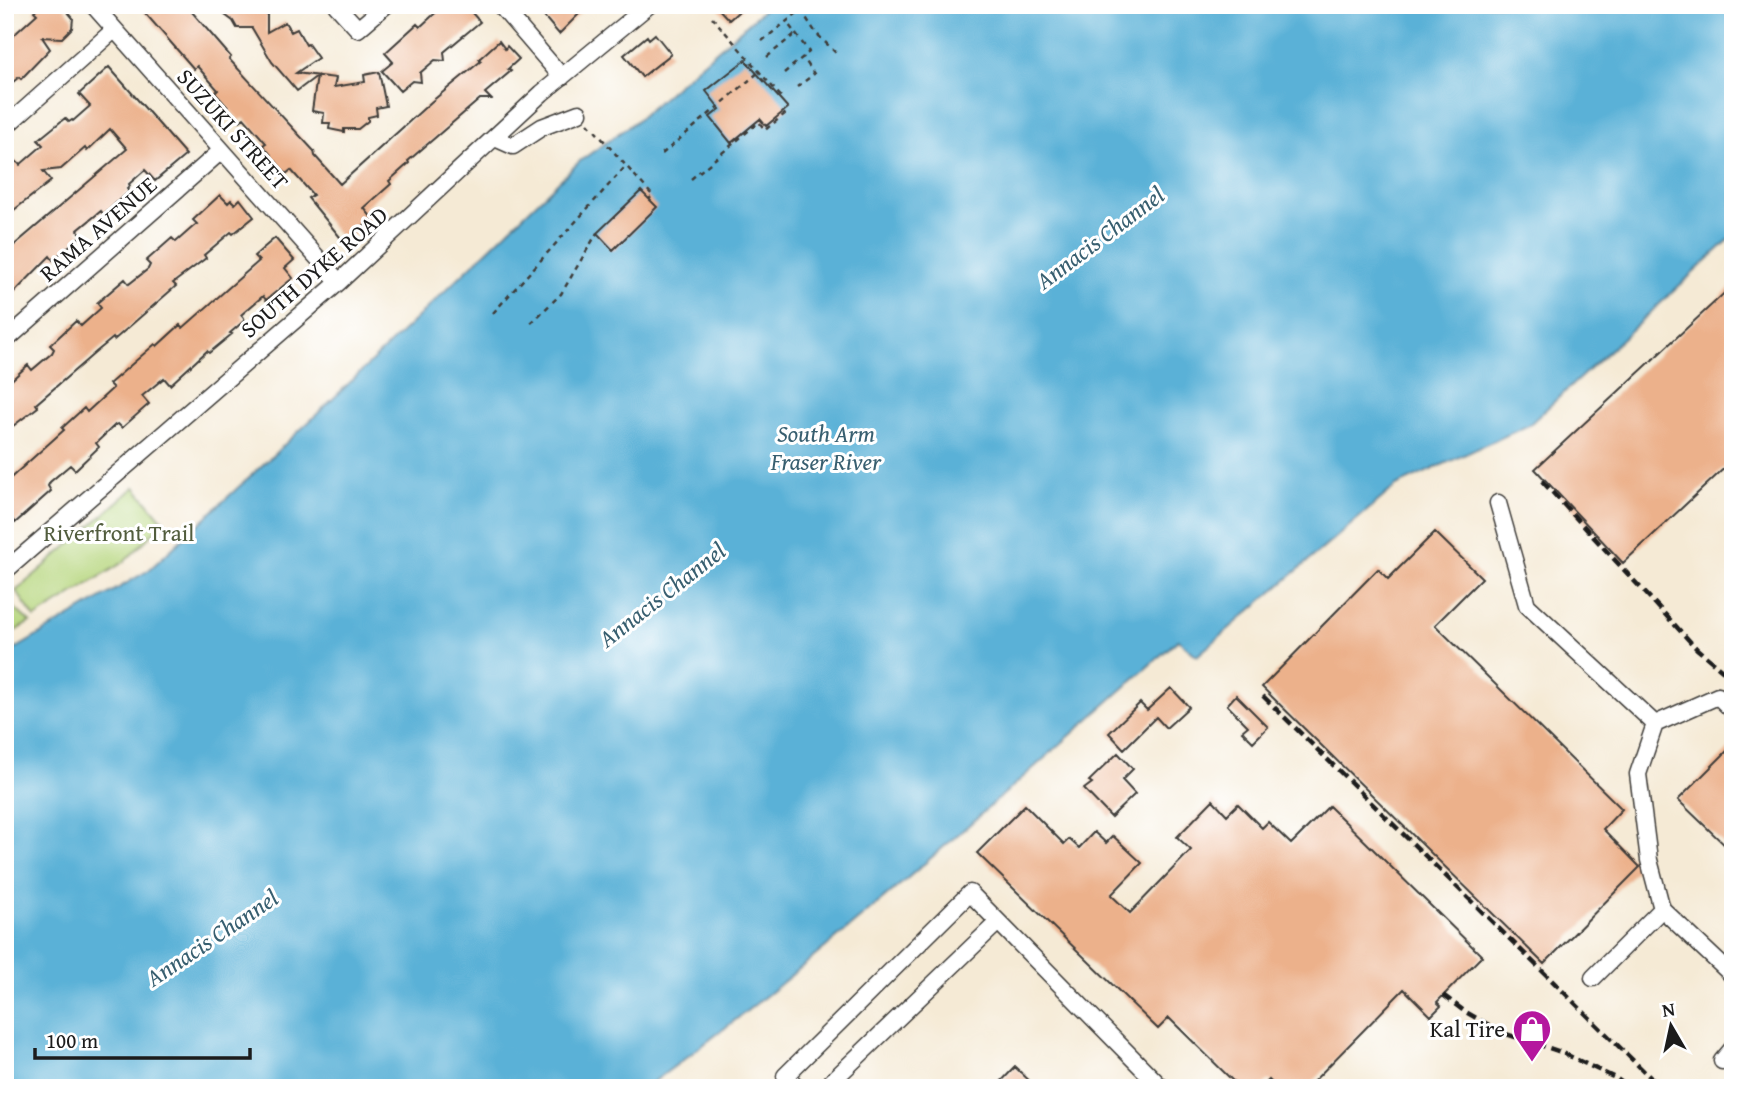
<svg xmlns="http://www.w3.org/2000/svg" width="1738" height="1093" font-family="'Gentium Book Plus',serif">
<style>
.green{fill:#b6d67d;stroke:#69794c;stroke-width:2}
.water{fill:#5ab1d7;stroke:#3b667a;stroke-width:2}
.building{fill:#ecb18b}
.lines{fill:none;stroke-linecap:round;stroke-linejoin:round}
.minor-casing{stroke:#3d3b38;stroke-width:19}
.path{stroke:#3d3b38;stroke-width:2.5;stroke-dasharray:5 5;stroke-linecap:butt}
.minor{stroke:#fff;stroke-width:16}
.rail{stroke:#1c1c1c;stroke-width:4.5;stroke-dasharray:10 5;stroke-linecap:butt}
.labels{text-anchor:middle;stroke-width:6;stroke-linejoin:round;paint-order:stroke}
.street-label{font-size:23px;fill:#1c1c1c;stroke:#fff}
.park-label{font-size:23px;fill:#525d3e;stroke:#fff}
.poi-label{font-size:23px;fill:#1c1c1c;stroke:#fff;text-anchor:end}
.water-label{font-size:24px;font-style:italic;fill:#385f70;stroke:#fff}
</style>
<rect width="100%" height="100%" fill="#fff"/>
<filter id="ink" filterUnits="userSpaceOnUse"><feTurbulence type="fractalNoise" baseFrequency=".0143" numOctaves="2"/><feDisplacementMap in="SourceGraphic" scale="14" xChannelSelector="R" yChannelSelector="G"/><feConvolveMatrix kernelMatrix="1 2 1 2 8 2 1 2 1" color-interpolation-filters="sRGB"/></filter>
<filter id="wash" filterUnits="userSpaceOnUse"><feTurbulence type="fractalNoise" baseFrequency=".00686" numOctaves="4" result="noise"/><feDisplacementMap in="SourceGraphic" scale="28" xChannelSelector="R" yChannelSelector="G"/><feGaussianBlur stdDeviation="1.57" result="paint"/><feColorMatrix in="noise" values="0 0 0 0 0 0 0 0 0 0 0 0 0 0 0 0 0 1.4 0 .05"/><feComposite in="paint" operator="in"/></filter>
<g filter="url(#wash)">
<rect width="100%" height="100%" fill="#f5ead5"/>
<!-- green -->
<path class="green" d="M 135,487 L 164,522 L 125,561 L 35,618 L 16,591 Z
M 5,600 L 30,622 L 5,637 Z"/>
<!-- water -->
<path class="water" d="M 769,5 L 1733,5 L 1733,236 L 1529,425 L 1396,486 L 1197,656 L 1178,640 C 1004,793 833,952 645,1088 L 5,1088 L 5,655 L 149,570 L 311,420 L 580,161 L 636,121 Z"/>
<g id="blocks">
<!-- building -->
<path class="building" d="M 41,5 L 62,5 L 73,18 L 72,28 L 62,38 L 42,37 L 50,49 L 21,79 L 19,77 L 13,82 L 12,80 L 5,87 L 5,43 L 37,14 L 34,11 Z
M 138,5 L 186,5 L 231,57 L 229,59 L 314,151 L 315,156 L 340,184 L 431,102 L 481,61 L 479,59 L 499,41 L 505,49 L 507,46 L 519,59 L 508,69 L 511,71 L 485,93 L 491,99 L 480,99 L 408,161 L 409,163 L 389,181 L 391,184 L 364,208 L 373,219 L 344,242 L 308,198 L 313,195 L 291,170 L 286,174 L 263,145 L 266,143 L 244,118 L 240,121 L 215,93 L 218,90 L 197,66 L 194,69 Z
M 225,5 L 267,5 L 267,32 L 285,22 L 291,32 L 297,29 L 306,45 L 308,44 L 318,58 L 296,73 L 336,78 L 334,87 L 365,82 L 364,75 L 379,72 L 386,106 L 376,108 L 377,115 L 368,117 L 368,121 L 358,129 L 344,129 L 344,132 L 329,129 L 330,123 L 323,123 L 324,113 L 312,111 L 317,76 L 297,91 L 272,62 L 252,28 L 237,28 L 233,21 L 225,15 Z
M 444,5 L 465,5 L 480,22 L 444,52 L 445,61 L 435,60 L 420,73 L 421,82 L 412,81 L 400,91 L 382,71 L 393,62 L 385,53 L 417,24 L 420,27 Z
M 534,5 L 588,5 L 559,34 Z
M 715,5 L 746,5 L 729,20 Z
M 655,34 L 671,54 L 642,77 L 624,55 L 647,36 L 649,39 Z
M 745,60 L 788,108 L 766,126 L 760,119 L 731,143 L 710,117 L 720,109 L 706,91 Z
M 109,67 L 186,155 L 155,181 L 145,170 L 129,184 L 130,186 L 127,189 L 129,192 L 115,204 L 104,215 L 101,211 L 78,230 L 82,235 L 53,260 L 50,256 L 5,302 L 5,253 L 127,149 L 110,129 L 87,151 L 85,148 L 61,169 L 43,171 L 51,181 L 5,217 L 5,170 L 16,161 L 20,165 L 43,145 L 38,140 L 65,118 L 69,122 L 72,120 L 73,121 L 90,106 L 79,94 Z
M 641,191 L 657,207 L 613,250 L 597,233 Z
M 220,195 L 228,203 L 231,200 L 235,204 L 240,199 L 254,217 L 233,234 L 231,232 L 204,255 L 206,258 L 173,283 L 176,286 L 114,340 L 113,338 L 96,352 L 36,404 L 38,407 L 5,432 L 5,386 L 28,365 L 32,370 L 52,353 L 54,349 L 50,345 L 76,321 L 81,326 L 101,308 L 97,303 L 125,279 L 129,284 L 148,269 L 150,265 L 146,261 L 172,238 L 176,242 L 194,226 L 197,224 L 193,220 Z
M 275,238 L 294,260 L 285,268 L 293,278 L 266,300 L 263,296 L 241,315 L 245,320 L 230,333 L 232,334 L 209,353 L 207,351 L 170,385 L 164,378 L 142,396 L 149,404 L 122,428 L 118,424 L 115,425 L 96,443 L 99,447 L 75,470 L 70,465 L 50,482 L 48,486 L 51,491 L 15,523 L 5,511 L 5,483 L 64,430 L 62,428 L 84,408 L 87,412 L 113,388 L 109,384 L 155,344 L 157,346 L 180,325 L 183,328 L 259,261 L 254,256 Z
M 1733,285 L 1733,460 L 1623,563 L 1535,469 Z
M 1435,532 L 1482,578 L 1435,625 L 1622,809 L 1603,829 L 1640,867 L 1544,964 L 1262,687 L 1378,569 L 1388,579 Z
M 1171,688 L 1189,707 L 1166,728 L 1156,717 L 1124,749 L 1109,733 L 1140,703 L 1147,710 Z
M 1236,695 L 1268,727 L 1253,742 L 1242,731 L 1248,726 L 1227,705 Z
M 1733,745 L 1733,853 L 1678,800 Z
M 1118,753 L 1133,769 L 1122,780 L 1135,794 L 1111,817 L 1084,789 L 1092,783 L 1089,781 Z
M 1213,800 L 1227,815 L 1238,804 L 1262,828 L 1268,822 L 1291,844 L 1329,806 L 1482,956 L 1437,1002 L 1441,1006 L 1431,1016 L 1404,989 L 1307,1088 L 1277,1088 L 1269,1080 L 1261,1088 L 1229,1088 L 1234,1082 L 1169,1018 L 1158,1029 L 977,853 L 1025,805 L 1064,844 L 1069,839 L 1079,848 L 1094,832 L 1106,843 L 1113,836 L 1142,863 L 1111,895 L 1130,913 L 1191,850 L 1177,837 Z
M 1015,1067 L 1037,1088 L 995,1088 Z"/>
</g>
</g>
<g filter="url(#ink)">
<use href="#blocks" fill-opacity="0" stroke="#3d3b38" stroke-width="2"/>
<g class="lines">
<!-- minor casing -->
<g class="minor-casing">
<path id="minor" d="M 93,5 L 339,282
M 336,5 L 358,29 L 386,5
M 500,5 L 562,77
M 5,127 L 114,30
M 495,138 L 513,146 L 542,127 L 579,113
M 5,341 L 221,151
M 1498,503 L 1527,605 L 1655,724 L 1718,696 L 1733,711
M 5,571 L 339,282 L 542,93 L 649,5
M 1662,909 L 1733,976
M 1593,978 L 1662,909 L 1649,860 L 1638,774 L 1655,724
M 1722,1061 L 1733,1048
M 797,1088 L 785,1076 L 970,893 L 1162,1088
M 825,1088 L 998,922"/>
</g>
<!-- path -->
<path class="path" d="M 712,17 L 783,99
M 762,41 L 801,10 L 816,33 L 838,55
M 767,57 L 795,34
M 784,73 L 809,52 L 786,21
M 797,87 L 814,74 L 803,57
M 588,123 L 653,196 L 649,199
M 662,154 L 759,72
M 691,179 L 759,122 L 765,130 L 786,113
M 493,313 L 626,166
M 531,323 L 561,294 L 597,233"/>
<!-- minor -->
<use href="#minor" class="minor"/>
<!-- rail -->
<path class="rail" d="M 1542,481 L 1697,649 L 1733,679
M 1263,696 L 1661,1088
M 1443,995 L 1464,1011 L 1503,1033 L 1561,1052 L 1617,1079 L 1629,1088"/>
</g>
</g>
<!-- icons -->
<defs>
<g id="shop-pin" transform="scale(2.0125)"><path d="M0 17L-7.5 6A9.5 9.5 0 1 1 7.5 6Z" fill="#b5179e" stroke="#fff"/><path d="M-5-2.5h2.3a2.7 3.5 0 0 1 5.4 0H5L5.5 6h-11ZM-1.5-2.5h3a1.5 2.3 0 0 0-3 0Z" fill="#fff"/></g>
</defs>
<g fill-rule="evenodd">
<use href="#shop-pin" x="1532" y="1029"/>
</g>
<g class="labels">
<!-- street labels -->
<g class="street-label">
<text transform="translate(233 129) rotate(48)" y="8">SUZUKI STREET</text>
<text transform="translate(98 229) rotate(-41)" y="8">RAMA AVENUE</text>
<text transform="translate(314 272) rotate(-41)" y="8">SOUTH DYKE ROAD</text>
</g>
<!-- park labels -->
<g class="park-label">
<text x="119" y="541">Riverfront Trail</text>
</g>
<!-- poi labels -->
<g class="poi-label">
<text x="1505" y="1037">Kal Tire</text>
</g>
<!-- water labels -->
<g class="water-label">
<text transform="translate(1100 238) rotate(-37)" y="8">Annacis Channel</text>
<text x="826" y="442">South Arm<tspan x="826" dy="28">Fraser River</tspan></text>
<text transform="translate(662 595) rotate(-38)" y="8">Annacis Channel</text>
<text transform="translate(212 938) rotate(-34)" y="8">Annacis Channel</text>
</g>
</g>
<!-- margin -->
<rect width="1738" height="1093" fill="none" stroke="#fff" stroke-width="28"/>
<!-- north arrow -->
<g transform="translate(1671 1026) rotate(351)" stroke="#ffffff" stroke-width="5" paint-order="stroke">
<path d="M0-5L12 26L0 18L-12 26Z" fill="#1c1c1c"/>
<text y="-10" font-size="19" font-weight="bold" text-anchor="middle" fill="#1c1c1c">N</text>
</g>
<!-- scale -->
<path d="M35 1048v10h215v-10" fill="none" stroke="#1c1c1c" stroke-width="3.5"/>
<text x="46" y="1048" font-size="21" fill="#1c1c1c" stroke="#ffffff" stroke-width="5" paint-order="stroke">100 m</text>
</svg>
